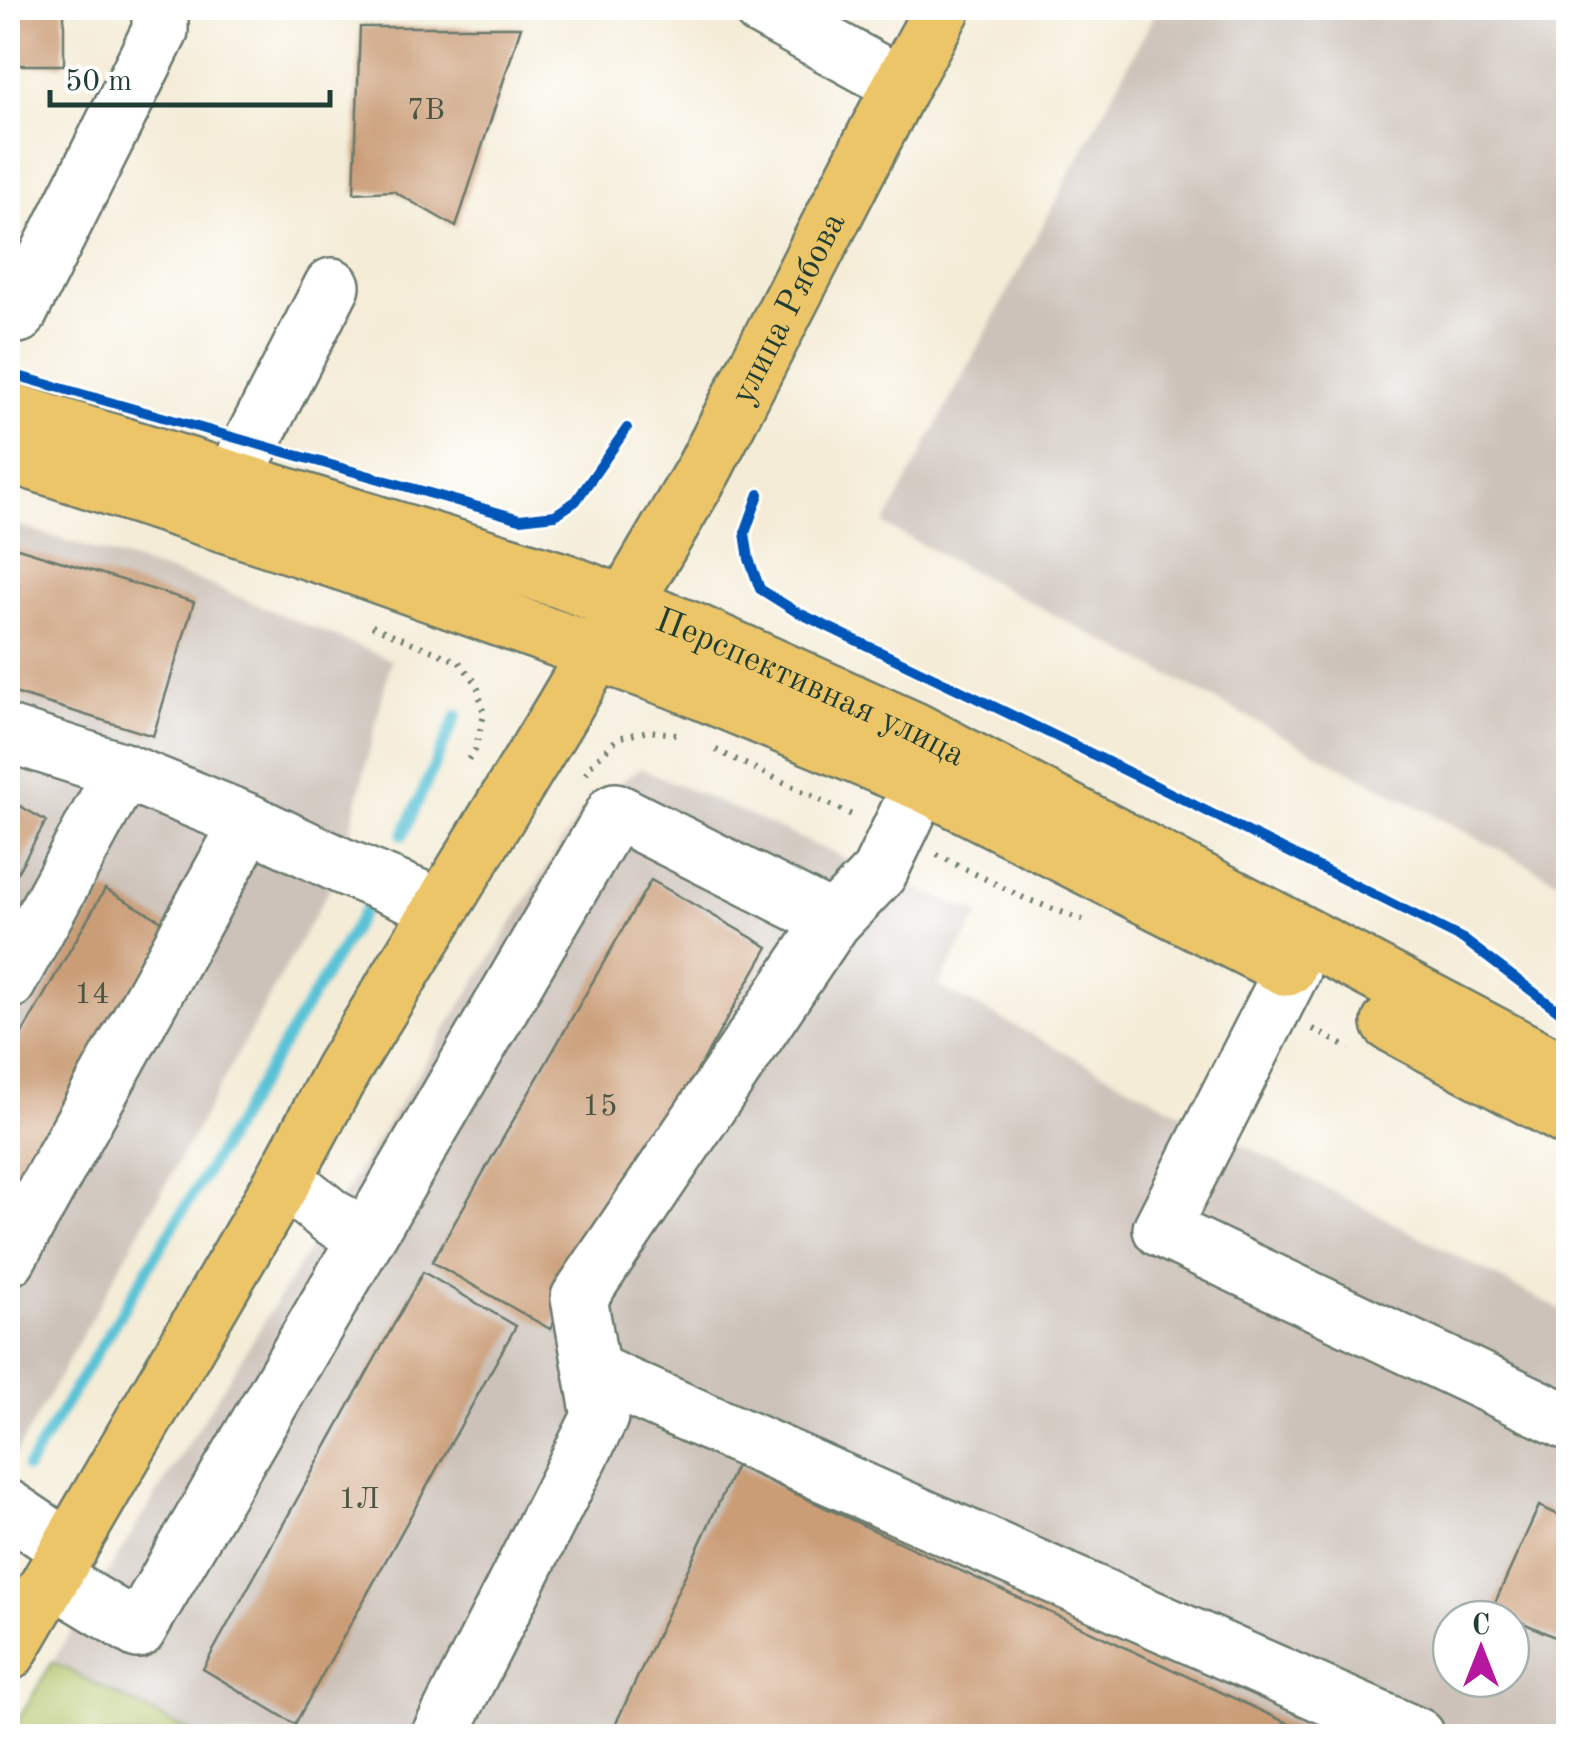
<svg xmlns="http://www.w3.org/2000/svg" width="1576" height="1744" font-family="'Old Standard TT',serif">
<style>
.industrial{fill:#ccc2b9;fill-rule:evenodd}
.green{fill:#b1c569;stroke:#68814e;stroke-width:2.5}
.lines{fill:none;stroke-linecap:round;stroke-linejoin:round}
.stream{stroke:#5ac2d6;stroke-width:11}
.building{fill:#ca9d77}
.minor-casing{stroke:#6a7a6d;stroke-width:60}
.major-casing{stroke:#6a7a6d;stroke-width:60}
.path{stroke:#6a7a6d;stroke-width:6;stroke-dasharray:2.5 8;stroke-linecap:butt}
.minor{stroke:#fff;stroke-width:55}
.major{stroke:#edc569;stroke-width:55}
.cycleway-casing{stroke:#fff;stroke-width:16}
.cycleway{stroke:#0057b8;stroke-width:10}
.labels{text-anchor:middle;stroke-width:8;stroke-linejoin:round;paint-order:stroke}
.number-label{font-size:30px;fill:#4a5545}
.street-label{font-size:35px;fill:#1f3d34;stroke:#fff}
</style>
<rect width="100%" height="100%" fill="#fff"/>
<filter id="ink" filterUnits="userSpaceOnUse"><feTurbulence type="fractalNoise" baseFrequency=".01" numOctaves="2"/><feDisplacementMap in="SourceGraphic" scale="20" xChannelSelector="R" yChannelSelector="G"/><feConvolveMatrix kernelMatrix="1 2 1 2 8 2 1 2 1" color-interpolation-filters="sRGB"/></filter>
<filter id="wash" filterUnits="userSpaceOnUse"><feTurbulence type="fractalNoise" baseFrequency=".0048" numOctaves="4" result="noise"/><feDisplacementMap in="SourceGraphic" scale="40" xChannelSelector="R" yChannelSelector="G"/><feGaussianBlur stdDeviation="2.25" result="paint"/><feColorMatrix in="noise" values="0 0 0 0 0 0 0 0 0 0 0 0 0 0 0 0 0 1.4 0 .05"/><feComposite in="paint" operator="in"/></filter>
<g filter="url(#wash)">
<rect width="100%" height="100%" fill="#f4ecd7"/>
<!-- industrial -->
<path class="industrial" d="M 1158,8 L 1568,8 L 1568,886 L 884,525 Z
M 8,523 L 205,583 L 391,660 L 342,866 L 8,1469 Z
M 640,768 L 879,873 L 980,914 L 938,986 L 1568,1314 L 1568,1736 L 196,1736 L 52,1662 L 584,808 ZM 1451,1619 L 1511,1619 L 1511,1679 L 1451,1679 Z"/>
<!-- green -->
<path class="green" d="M 52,1662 L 198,1736 L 9,1736 Z"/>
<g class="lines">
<!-- stream -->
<path class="stream" d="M 403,835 L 457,715
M 27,1468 L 367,906"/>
</g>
<g id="blocks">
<!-- building -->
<path class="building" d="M 8,8 L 64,8 L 64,65 L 8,65 Z
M 360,27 L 521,27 L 456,227 L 393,191 L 354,193 Z
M 8,545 L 194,602 L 153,736 L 8,691 Z
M 8,799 L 46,821 L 8,889 Z
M 651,880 L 768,947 L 550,1329 L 432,1262 Z
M 105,889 L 176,929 L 8,1220 L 8,1058 Z
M 423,1272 L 516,1326 L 295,1724 L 203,1669 Z
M 736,1466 L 1315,1736 L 610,1736 Z
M 1539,1506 L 1568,1519 L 1568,1643 L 1492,1609 Z"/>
</g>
</g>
<g filter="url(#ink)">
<use href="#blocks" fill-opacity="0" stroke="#6a7a6d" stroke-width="2.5"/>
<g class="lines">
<!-- minor casing -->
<g class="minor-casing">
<path id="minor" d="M 761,8 L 901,85
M 8,311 L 18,315 L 160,31 L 160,8
M 233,479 L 332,286
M 8,734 L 123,771 L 249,822 L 342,866 L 441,907
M 1292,971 L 1161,1229 L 1568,1422
M 8,982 L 123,771
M 284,1179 L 331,1217 L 366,1236
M 8,1258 L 249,822
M 592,1371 L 1417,1736
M 8,1508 L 69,1549
M 52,1578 L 138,1630 L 615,811 L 833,921 L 879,873 L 922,783
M 439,1736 L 600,1417 L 579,1298 L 833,921"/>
</g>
<!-- major casing -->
<g class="major-casing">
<g id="major">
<path id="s1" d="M 8,410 L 563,581 L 696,632 L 914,730 L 1568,1074"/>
<path d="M 8,454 L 347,564 L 676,681 L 922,783 L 1287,968"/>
<path d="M 1390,1023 L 1568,1118"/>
<path id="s2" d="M 8,1653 L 284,1179 L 343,1069 L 561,712 L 704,469 L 901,85 L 943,8"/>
</g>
</g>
<!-- path -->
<path class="path" d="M 372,626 L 459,662 L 477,684 L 484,715 L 475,750 L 464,765
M 716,750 L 858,818
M 586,774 L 590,766 L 618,738 L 648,731 L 676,734
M 937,855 L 1024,898 L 1085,921
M 1313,1029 L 1350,1049"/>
<!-- minor -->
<use href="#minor" class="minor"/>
<!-- major -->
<use href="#major" class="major"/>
<!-- cycleway casing -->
<g class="cycleway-casing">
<path id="cycleway" d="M 8,373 L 520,519 L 555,515 L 576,501 L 627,428
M 759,494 L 745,533 L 749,559 L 760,589 L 795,611 L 1074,745 L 1463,939 L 1568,1018"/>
</g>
<!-- cycleway -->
<use href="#cycleway" class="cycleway"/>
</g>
</g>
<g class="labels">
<!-- number labels -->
<g class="number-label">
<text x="426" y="119">7В</text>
<text x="92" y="1003">14</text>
<text x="600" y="1115">15</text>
<text x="359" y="1508">1Л</text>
</g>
<!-- street labels -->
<g class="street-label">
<text dy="12" stroke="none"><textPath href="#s2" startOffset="1555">улица Рябова</textPath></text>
<text dy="12" stroke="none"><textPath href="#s1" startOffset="850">Перспективная улица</textPath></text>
</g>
</g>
<!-- margin -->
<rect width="1576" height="1744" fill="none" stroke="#fff" stroke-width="40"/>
<!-- north arrow -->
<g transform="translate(1481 1649)"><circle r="48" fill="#ffffff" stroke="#a5b1ae" stroke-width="2.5"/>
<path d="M0-8L18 38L0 25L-18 38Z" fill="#b5179e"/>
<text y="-15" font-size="28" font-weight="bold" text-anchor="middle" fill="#1f3d34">С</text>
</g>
<!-- scale -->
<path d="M50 90v15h280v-15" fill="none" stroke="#1f3d34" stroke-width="5"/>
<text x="65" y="90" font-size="30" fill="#1f3d34" stroke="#ffffff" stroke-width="8" paint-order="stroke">50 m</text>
</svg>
